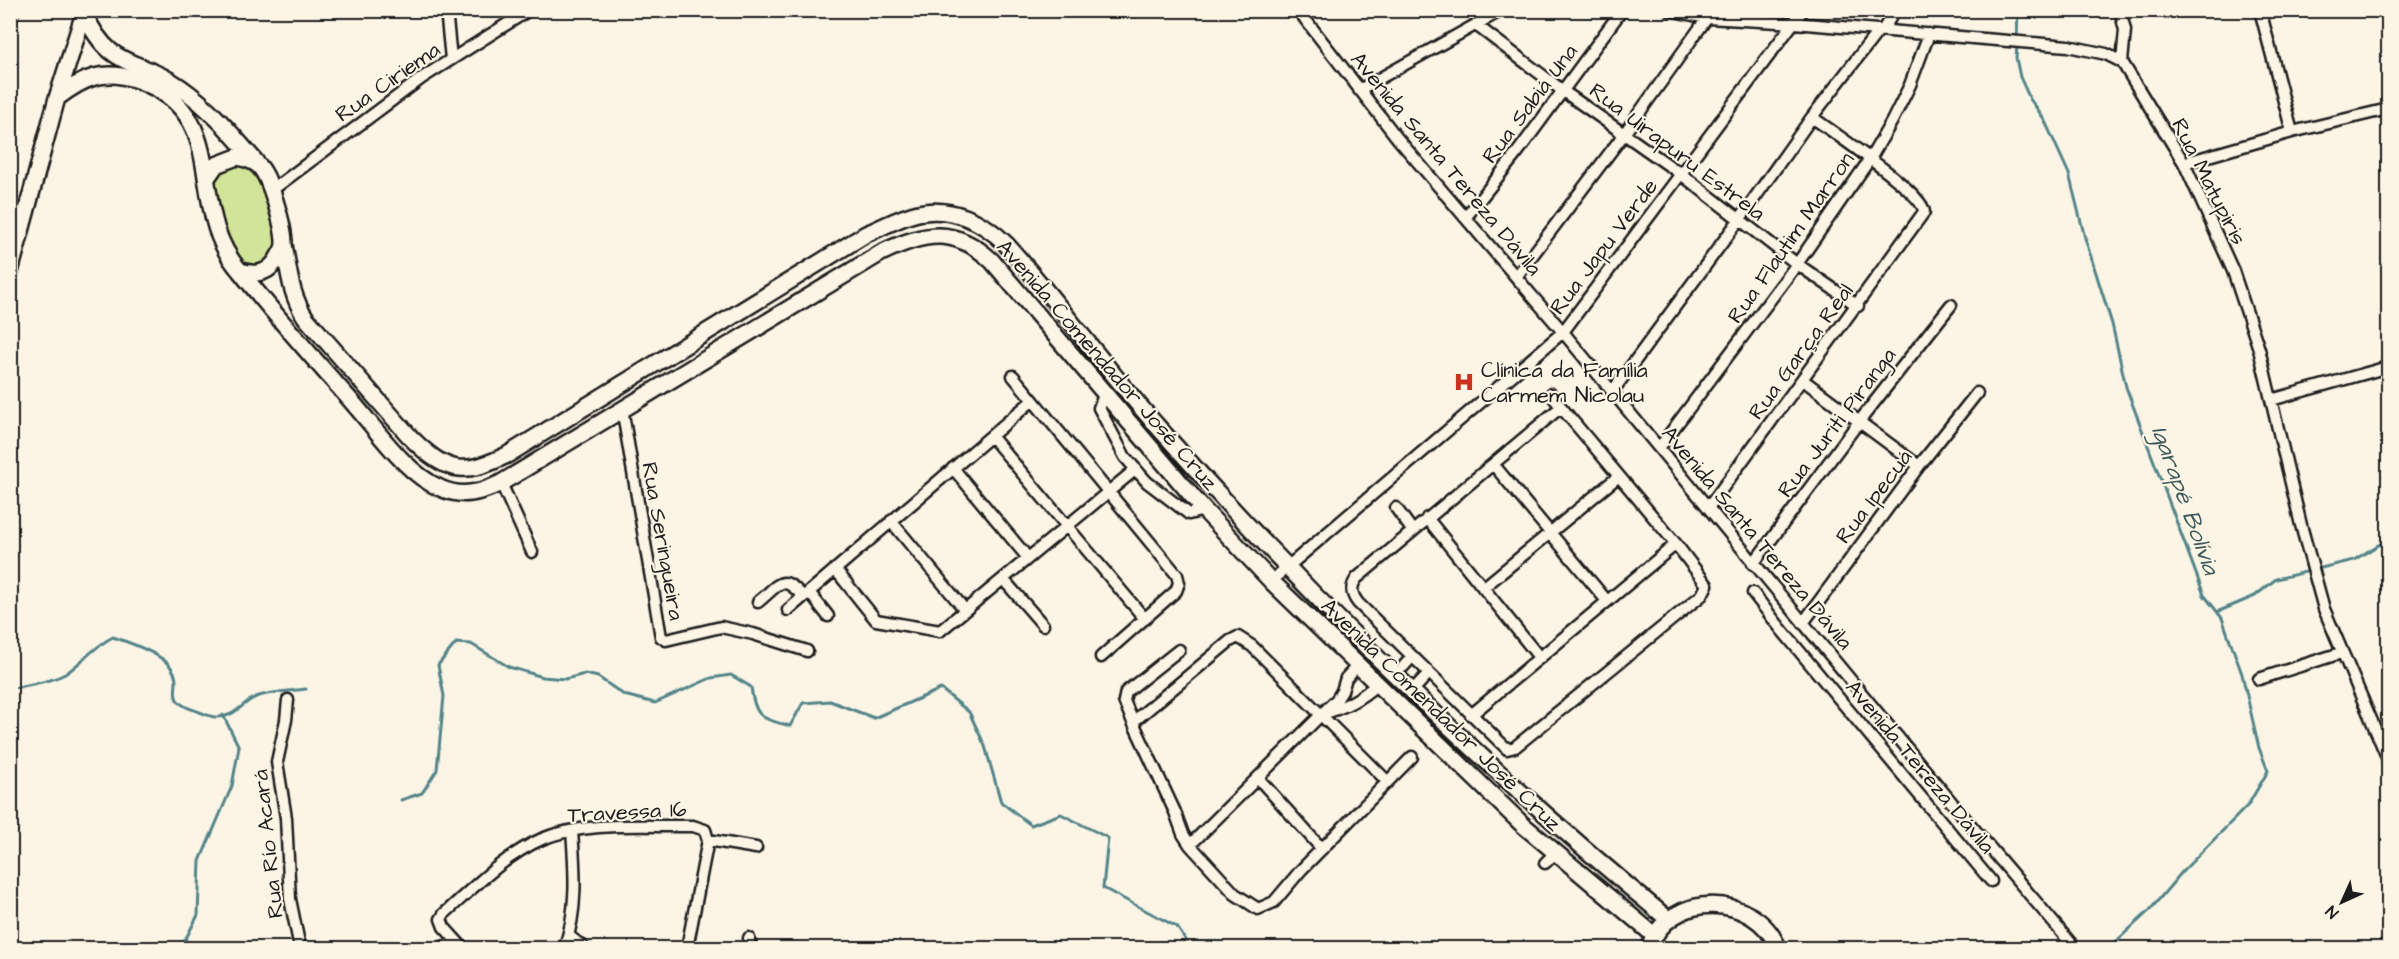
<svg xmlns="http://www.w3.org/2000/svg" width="2399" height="959" font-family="'Architects Daughter',sans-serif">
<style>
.green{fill:#d2e498;stroke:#77805a;stroke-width:1.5}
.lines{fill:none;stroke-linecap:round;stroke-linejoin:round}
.stream{stroke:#538489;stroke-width:3}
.street-casing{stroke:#1c1c1c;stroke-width:15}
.secondary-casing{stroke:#1c1c1c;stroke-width:20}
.street{stroke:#fcf5e5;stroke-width:10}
.secondary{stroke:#fcf5e5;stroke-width:15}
.labels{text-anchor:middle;stroke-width:4.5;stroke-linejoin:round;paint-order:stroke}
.street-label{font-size:22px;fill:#1c1c1c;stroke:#fcf5e5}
.poi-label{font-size:22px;fill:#1c1c1c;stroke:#fcf5e5;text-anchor:start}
.water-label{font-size:24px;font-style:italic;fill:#3c595b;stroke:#fcf5e5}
</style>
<rect width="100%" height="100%" fill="#fcf5e5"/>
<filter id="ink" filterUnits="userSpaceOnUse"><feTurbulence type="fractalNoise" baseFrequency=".0167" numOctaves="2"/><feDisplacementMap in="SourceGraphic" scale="12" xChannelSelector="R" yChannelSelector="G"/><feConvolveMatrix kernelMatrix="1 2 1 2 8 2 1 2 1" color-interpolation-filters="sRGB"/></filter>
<g filter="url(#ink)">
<!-- green -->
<path class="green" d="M 237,164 C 261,169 282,223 276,246 C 274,253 269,261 266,268 L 246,265 C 233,249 200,185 224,169 C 227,167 233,166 237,164 Z"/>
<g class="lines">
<!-- stream -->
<path class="stream" d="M 2017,39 L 2018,10
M 2017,45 L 2016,58 L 2020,77 L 2030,99 L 2044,119 L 2069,174 L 2085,238 L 2112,324 L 2126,387 L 2204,595 L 2222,618 L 2242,674 L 2259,748 L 2268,771 L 2248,805 L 2182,872 L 2150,910 L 2109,948
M 2317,569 L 2354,560 L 2388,539
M 2217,612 L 2255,596 L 2276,579 L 2310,571
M 10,689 C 28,684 49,683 65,674 C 82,663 94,646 113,637 C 128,642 160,653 170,666 C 187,687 158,699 197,711 C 203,713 210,717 215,717 C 236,718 241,703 256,697 C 269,692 292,691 306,689
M 401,800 L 422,793 L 437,770 L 444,696 L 438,665 L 456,643 L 471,644 L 509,667 L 543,677 L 565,679 L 585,674 L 598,677 L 624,695 L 655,703 L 711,678 L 731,675 L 751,687 C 755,719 762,718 790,726 L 803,703 L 830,701 L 874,718 L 941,689 L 969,712 L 985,746 L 1001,802 L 1031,825 L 1061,814 L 1108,838 L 1103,888 L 1177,927 L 1191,948
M 181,948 L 198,915 L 200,861 L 232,786 L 239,747 L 223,715"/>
<!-- street casing -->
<g class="street-casing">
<path id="street" d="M 446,10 L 451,59
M 1298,10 L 1398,139 L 1563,332 L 1958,810 L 2075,948
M 1669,10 L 1707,18 L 1794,23 L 2068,46 L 2106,54 L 2122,62 L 2184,163 L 2233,271 L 2259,349 L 2301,525 L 2324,609 L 2388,759
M 2120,10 L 2125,30 L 2122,62
M 2260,10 L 2292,132
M 1476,25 L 1563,91 L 1681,174 L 1797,264 L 1858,306
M 1883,30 L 1895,10
M 1359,90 L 1502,10
M 2184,163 L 2292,132 L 2388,109
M 272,190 L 422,78 L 529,10
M 1466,217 L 1517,153 L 1622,10
M 1516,277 L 1624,134 L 1707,18
M 1013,376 L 1177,575 L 1179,583 L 1176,591 L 1101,657
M 1803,380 L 1919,466
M 1612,392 L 1739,220 L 1812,117 L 1879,30
M 1551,394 L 1561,407
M 1104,395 L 1099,408 L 1125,457 L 1147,482 L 1189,514 L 1204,510
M 2271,400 L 2388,367
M 1561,407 L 1676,544 L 1707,585 L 1702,595 L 1515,747 L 1507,749 L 1358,603 C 1351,594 1350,587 1357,578 Z
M 622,408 L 661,637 L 666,640 L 721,627 L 753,634 L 807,651
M 991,436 L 1145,619
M 1659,448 L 1797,264 L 1870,159 L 1892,121 L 1910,85 L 1929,34
M 1493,464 L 1607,601
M 953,468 L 1028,558
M 501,483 L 532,552
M 1396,508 L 1412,530
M 1708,508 L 1924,212 C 1924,193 1831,131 1812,117
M 1427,518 L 1539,657
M 891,521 L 965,610
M 1753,564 L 1858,423 L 1951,305
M 835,569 L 876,620 L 940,631 L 1136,469
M 1003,579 L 1043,625
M 1271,581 L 1563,332 L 1803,10
M 1483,588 L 1619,476
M 809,592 L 828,616
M 1753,593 L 1781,629 L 1991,881
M 758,602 C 779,585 782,572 803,597
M 788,610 L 1033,400
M 1803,623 L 1919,466 L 1977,393
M 1403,667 L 1412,657
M 2259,679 L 2341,653
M 1413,690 L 1429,673
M 288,700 L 286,720 L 277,762 L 286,818 L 290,899 L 300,948
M 1321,714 C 1341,709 1362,698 1377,684
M 1471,715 L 1676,544
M 1133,722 L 1124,701 L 1126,692 L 1179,650
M 1258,778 L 1322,849
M 1387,781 L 1252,646 L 1238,637 L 1230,641 L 1133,722 L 1175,812 L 1183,834 L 1190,845 L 1235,894 L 1258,909 L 1274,902 L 1301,870 L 1412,757
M 708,840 L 756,848
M 1190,845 L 1337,699 L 1342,691 L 1346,678 L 1358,665
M 1545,863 L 1556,852
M 569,936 L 584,948
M 749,938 L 750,948
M 440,948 L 456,941
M 463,948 L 444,927 L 441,919 L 444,914 C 474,887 505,855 542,839 C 586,821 646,827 693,826 L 705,830 L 708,840 L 687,948
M 564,948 C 578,913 575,869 572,831"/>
</g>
<!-- secondary casing -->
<g class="secondary-casing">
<path id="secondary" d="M 10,12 L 11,10
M 84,13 C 111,72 136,56 180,87 C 209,107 233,135 256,162
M 57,98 C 83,78 104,68 137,80 C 235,114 183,206 240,271 C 258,276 270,273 279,256 C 281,253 284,247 284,243 C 284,228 270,175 258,165 C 252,160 244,158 237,157 L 216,165 L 207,178
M 284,245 C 289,270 290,295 306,318 L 411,438 C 446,472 462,477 507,455 L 866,234 C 883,227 900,217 918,213 C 951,206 983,221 1006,244 C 1059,303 1105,368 1158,427 C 1315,604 1487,770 1669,920
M 240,271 C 276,317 314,359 353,403 C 376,429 406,474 440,488 C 462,498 480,493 501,483 L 881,253 C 924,232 955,226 992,261 L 1204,510 L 1271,581 L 1523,825 L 1655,936
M 10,272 L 57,98 L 85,10
M 1649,948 C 1669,890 1756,892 1778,948"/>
</g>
<!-- street -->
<use href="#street" class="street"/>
<!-- secondary -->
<use href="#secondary" class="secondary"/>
</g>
</g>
<!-- icons -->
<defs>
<g id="hospital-bare" transform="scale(1.62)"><path d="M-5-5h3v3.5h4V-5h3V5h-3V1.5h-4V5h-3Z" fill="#c8321e" stroke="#fcf5e5" stroke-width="2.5" paint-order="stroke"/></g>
</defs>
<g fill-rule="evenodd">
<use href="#hospital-bare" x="1464" y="382"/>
</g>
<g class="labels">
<!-- street labels -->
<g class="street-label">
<text transform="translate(387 81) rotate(-35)" y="8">Rua Ciriema</text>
<text transform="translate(1529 103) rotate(-53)" y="8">Rua Sabiá Una</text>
<text transform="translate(1678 151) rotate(37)" y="8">Rua Uirapuru Estrela</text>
<text transform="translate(1447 163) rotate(50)" y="8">Avenida Santa Tereza Dávila</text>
<text transform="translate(2210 181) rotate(63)" y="8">Rua Matupiris</text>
<text transform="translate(1790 237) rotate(-55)" y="8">Rua Flautim Marron</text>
<text transform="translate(1603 246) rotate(-53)" y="8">Rua Japu Verde</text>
<text transform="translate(1800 351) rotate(-54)" y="8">Rua Garça Real</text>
<text transform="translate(1108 364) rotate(49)" y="8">Avenida Comendador José Cruz</text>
<text transform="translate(1836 422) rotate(-53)" y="8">Rua Juriti Piranga</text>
<text transform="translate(1873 496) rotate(-53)" y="8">Rua Ipecuá</text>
<text transform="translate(1758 537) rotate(50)" y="8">Avenida Santa Tereza Dávila</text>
<text transform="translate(664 541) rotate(80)" y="8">Rua Seringueira</text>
<text transform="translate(1442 714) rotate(44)" y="8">Avenida Comendador José Cruz</text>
<text transform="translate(1921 766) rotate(50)" y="8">Avenida Tereza Dávila</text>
<text transform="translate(627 811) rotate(-3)" y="8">Travessa 16</text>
<text transform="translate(267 844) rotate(-96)" y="8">Rua Río Acará</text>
</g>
<!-- poi labels -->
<g class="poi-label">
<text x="1481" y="377">Clínica da Família<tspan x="1481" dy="25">Carmem Nicolau</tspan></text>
</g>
<!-- water labels -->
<g class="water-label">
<text transform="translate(2186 500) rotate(70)" y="8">Igarapé Bolívia</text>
</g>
</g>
<!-- margin -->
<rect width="2399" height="959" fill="none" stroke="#fcf5e5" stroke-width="36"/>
<rect x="18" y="18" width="2363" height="923" fill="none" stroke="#1c1c1c" stroke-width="2" filter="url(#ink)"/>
<!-- north arrow -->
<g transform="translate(2342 902) rotate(225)" stroke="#fcf5e5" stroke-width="4.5" paint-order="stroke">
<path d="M0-4.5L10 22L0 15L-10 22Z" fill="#1c1c1c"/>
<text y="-9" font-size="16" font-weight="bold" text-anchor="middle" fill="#1c1c1c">N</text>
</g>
</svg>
